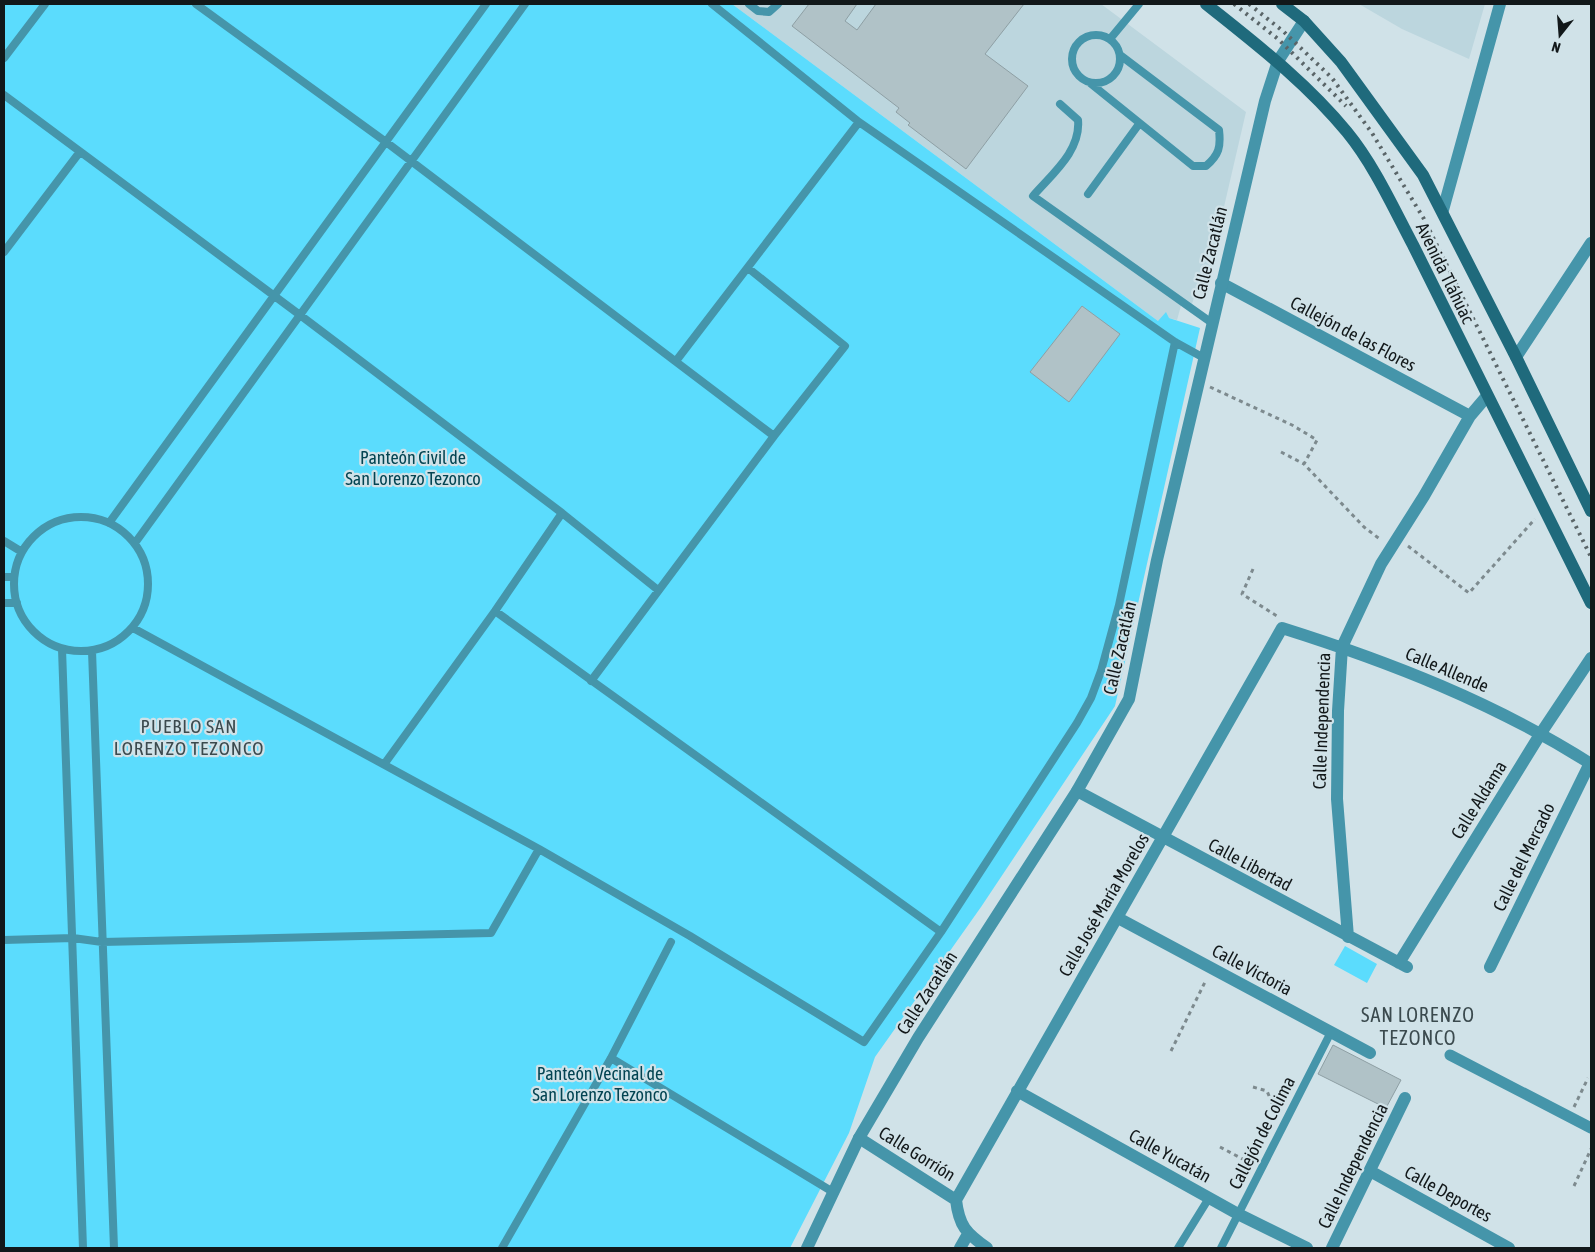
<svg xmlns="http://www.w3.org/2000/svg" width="1595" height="1252" font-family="'Asap Condensed',sans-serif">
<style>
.built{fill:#bcd6de}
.green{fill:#5bdcfd}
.building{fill:#b0c2c7;stroke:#8e9fa4}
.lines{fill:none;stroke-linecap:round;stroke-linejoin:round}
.path{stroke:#7d8a8e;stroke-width:3;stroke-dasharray:4 4;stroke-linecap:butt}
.service{stroke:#4595aa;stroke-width:8}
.pedestrian{stroke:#4595aa;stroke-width:11}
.minor{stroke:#4595aa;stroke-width:12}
.tertiary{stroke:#4595aa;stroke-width:12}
.secondary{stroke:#1f6a7c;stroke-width:12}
.rail{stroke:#5a6568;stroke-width:4;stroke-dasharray:2.5 5;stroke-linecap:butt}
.labels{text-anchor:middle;stroke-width:4.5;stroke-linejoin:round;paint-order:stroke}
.street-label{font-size:18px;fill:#12181a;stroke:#d0e2e8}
.park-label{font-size:18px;fill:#034452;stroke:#d0e2e8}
.neighbourhood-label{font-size:19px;letter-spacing:1px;fill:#3b4a4e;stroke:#d0e2e8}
.quarter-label{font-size:20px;letter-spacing:1px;fill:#3b4a4e;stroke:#d0e2e8}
</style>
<rect width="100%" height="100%" fill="#d0e2e8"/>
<!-- built -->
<path class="built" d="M 732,4 L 1101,4 L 1246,112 L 1204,293 L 1196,291 L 1192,304 L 1182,302 L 1177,320 L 1169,318 L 1158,321 Z
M 1359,4 L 1485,4 L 1469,59 L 1402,29 Z"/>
<!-- green -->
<path class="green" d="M 4,4 L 732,4 L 1158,321 L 1166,312 L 1169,318 L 1200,328 L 1115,706 L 981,907 L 875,1057 L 849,1133 L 790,1248 L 4,1248 Z
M 1345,946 L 1377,964 L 1367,983 L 1334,965 Z"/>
<!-- building -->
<path class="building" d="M 809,4 L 857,4 L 845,21 L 857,30 L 876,4 L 1024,4 L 985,54 L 1028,86 L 966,169 L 908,125 L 910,123 L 896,112 L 899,108 L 792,26 Z
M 1082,306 L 1120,334 L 1069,402 L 1030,372 Z
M 1333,1045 L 1401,1080 L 1386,1108 L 1318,1074 Z"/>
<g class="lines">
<!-- path -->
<path class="path" d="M 1210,387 L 1292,425 L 1317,440 L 1304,464 L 1364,527 L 1381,540
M 1281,452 L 1304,464
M 1408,546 L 1469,593 L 1535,519
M 1253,569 L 1242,594 L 1277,616
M 1171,1051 L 1206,980
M 1253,1087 L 1267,1091 L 1272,1103 L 1280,1107
M 1574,1107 L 1588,1078
M 1220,1147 L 1252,1164
M 1574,1186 L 1591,1149"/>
<!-- service -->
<path class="service" d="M 196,4 L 386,142 L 774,436 L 591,681
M 712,4 L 859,122 L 1175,342 L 1204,358
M 749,4 L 758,11 L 769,12 L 778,4
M1072 59a24 24 0 1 1 48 0a24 24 0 1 1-48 0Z
M 1110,39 L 1139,4
M 4,58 L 45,4
M 1090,83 L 1193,166 L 1206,166 C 1219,155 1221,147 1219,130 L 1120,55
M 4,95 L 300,315 L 562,513 L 495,611 L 385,763
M 1060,104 L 1078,120 C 1081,151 1052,174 1033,196 L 1212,323
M 1088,194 L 1139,124
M 4,252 L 79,153
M 748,268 L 845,346 L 774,436
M 676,361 L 859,122
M 562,513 L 658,590
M14 584a67 67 0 1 1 134 0a67 67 0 1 1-134 0Z
M 109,523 L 486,4
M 4,541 L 22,552
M 135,543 L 525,4
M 4,577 L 14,577
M 4,603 L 17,603
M 495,611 L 941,932
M 133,628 L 539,849 L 690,936 L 864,1042 L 941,932 L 1077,723 L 1091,698 L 1101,671 L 1119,605 L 1175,342
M 62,649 L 83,1248
M 92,651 L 114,1248
M 4,940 L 73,938 L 102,942 L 491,933 L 539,849
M 611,1058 L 833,1192
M 502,1248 L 611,1058 L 671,942
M 1178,1248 L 1209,1198
M 1221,1248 L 1331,1032"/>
<!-- pedestrian -->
<path class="pedestrian" d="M 1450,1055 L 1591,1128"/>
<!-- minor -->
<path class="minor" d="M 1443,210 L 1500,4
M 1221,283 L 1470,416
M 1077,791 L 1407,967
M 1118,918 L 1370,1053
M 1348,937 L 1337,799 L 1338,711 L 1342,647 L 1381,564 L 1424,496 L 1470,416 L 1487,396
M 1399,963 L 1541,733 L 1591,658
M 1490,967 L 1590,763
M 1017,1091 L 1238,1214 L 1307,1248
M 859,1138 L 956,1200 C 959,1226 966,1233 987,1248
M 1370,1171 L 1509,1248
M 956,1200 L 1282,628 C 1390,662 1495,703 1591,764
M 960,1248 L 968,1234
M 1332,1248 L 1405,1098"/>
<!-- tertiary -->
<path class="tertiary" d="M 1516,357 L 1591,243
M 807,1248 L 859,1138 L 918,1038 L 1077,791 L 1129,699 L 1157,560 L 1265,101 L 1278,61 L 1304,21"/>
<!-- secondary -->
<path class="secondary" d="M 1206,4 C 1256,44 1306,82 1347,132 C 1374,165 1393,207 1413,245 L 1591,603
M 1282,4 L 1304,21 L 1341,62 L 1423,175 L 1516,357 L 1591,511"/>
<!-- rail -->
<path class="rail" d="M 1234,4 L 1278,39 L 1346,106
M 1249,4 L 1284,32 L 1332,78 L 1372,133 L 1424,219 L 1591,557"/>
</g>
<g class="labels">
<!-- street labels -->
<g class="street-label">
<text transform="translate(1210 253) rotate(-76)" y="6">Calle Zacatlán</text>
<text transform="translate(1445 273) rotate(64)" y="6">Avenida Tláhuac</text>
<text transform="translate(1353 334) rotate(28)" y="6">Callejón de las Flores</text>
<text transform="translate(1120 648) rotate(-77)" y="6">Calle Zacatlán</text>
<text transform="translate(1447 670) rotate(23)" y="6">Calle Allende</text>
<text transform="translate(1322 721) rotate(-88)" y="6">Calle Independencia</text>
<text transform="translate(1479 800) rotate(-58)" y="6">Calle Aldama</text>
<text transform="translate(1524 857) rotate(-64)" y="6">Calle del Mercado</text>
<text transform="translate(1250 865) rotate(28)" y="6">Calle Libertad</text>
<text transform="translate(1104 905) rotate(-60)" y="6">Calle José María Morelos</text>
<text transform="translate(1252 970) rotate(28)" y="6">Calle Victoria</text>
<text transform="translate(927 993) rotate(-57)" y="6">Calle Zacatlán</text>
<text transform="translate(1262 1133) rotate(-63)" y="6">Callejón de Colima</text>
<text transform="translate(917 1154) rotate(32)" y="6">Calle Gorrión</text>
<text transform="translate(1170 1156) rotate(29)" y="6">Calle Yucatán</text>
<text transform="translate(1353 1166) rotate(-64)" y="6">Calle Independencia</text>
<text transform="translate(1448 1194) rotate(29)" y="6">Calle Deportes</text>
</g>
<!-- park labels -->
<g class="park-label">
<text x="413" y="464">Panteón Civil de<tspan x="413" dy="21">San Lorenzo Tezonco</tspan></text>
<text x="600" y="1080">Panteón Vecinal de<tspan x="600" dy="21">San Lorenzo Tezonco</tspan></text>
</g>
<!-- neighbourhood labels -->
<g class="neighbourhood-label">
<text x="189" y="733">PUEBLO SAN<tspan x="189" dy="22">LORENZO TEZONCO</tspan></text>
</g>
<!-- quarter labels -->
<g class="quarter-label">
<text x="1418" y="1022">SAN LORENZO<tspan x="1418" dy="23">TEZONCO</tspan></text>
</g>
</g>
<!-- border -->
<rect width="1595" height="1252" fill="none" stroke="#12181a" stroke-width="10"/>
<!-- north arrow -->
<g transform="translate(1560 35) rotate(197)" stroke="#d0e2e8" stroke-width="4" paint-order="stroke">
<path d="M0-4L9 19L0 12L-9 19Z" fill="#12181a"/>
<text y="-8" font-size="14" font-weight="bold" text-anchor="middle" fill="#12181a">N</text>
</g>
</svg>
